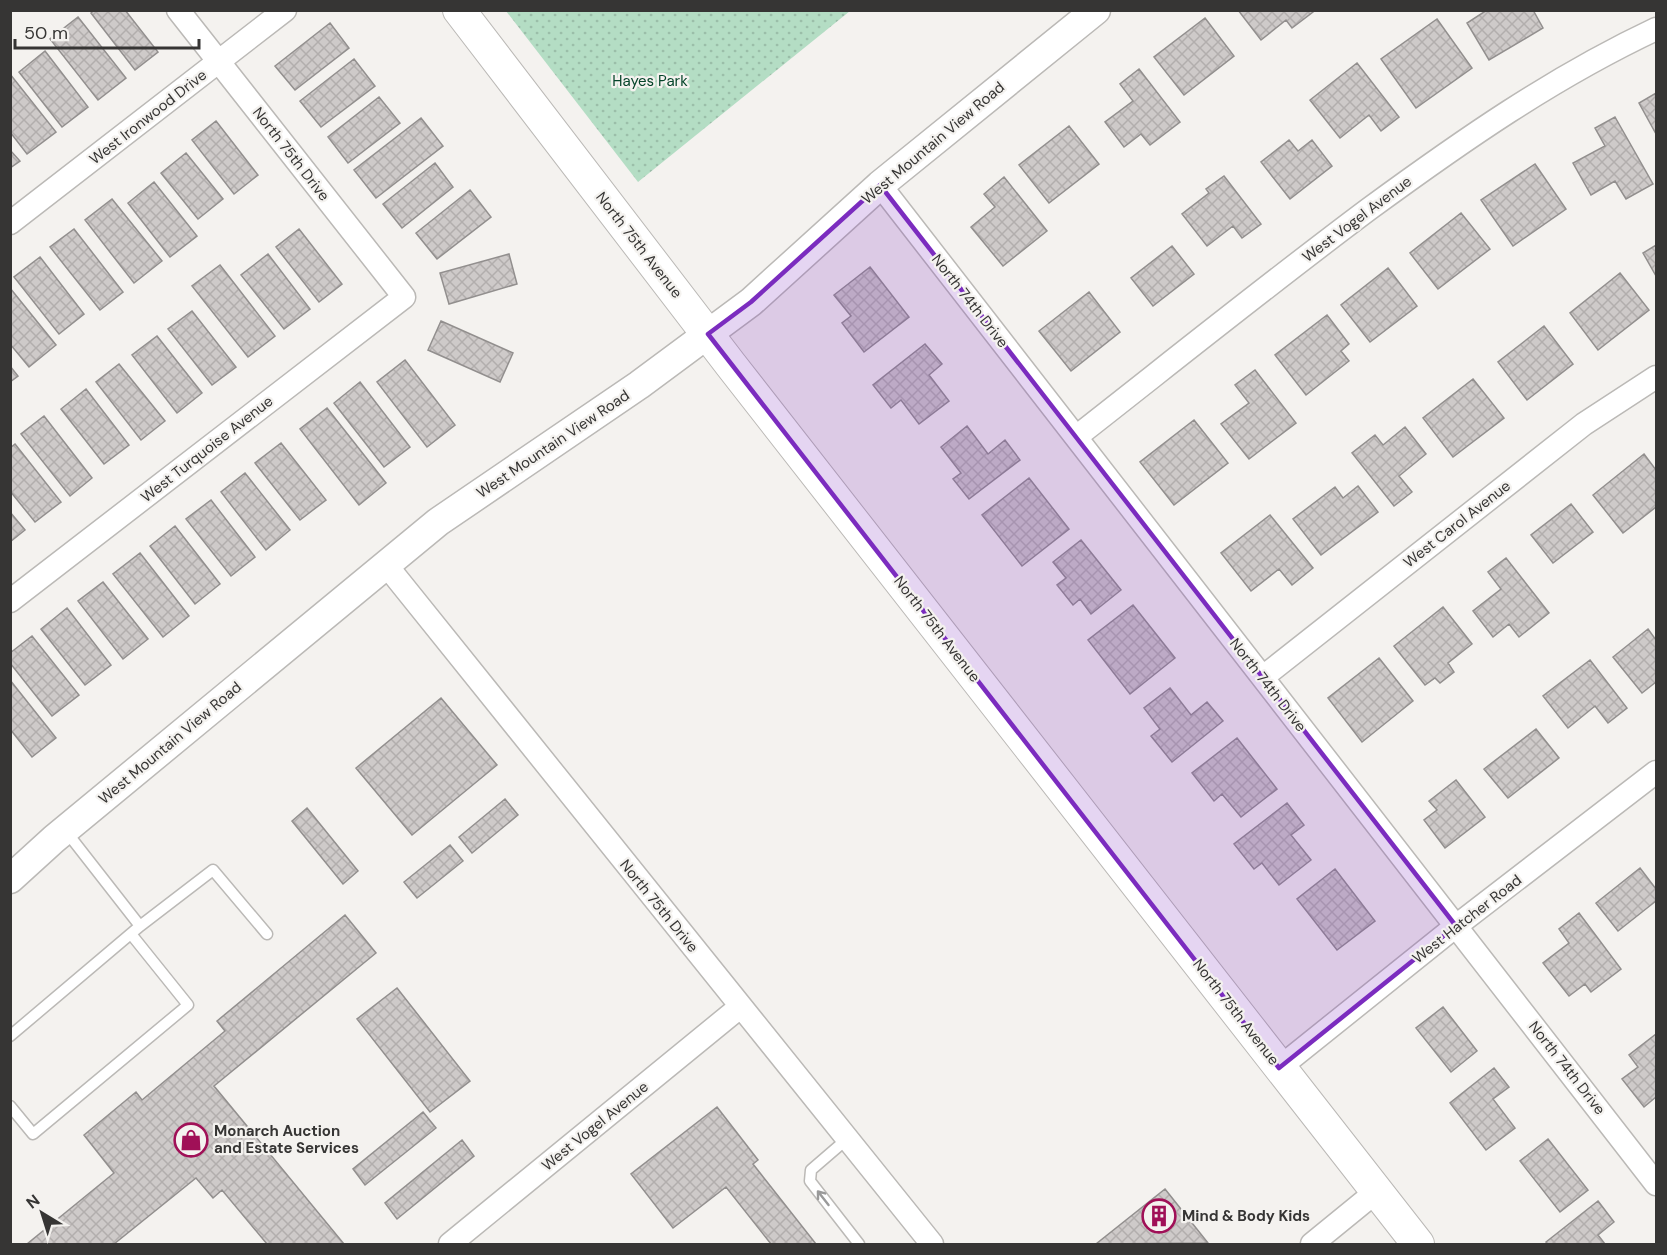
<svg xmlns="http://www.w3.org/2000/svg" width="1667" height="1255" font-family="'DM Sans',sans-serif">
<style>
.green{fill:url(#green-dots)}
.building{fill:url(#building-cross-hatch);stroke:#928f8e;stroke-width:1.5}
.lines{fill:none;stroke-linecap:round;stroke-linejoin:round}
.service-casing{stroke:#bbb9b6;stroke-width:13}
.minor-casing{stroke:#bbb9b6;stroke-width:25}
.tertiary-casing{stroke:#bbb9b6;stroke-width:31}
.secondary-casing{stroke:#bbb9b6;stroke-width:34}
.service{stroke:#fff;stroke-width:10}
.minor{stroke:#fff;stroke-width:22}
.tertiary{stroke:#fff;stroke-width:28}
.secondary{stroke:#fff;stroke-width:32}
.oneway{stroke:#9a9a9a}
.marked{fill:#7b2cbf;fill-opacity:0.2;stroke:#7b2cbf;stroke-width:4.5;stroke-linejoin:round}
.labels{text-anchor:middle;stroke-width:4.5;stroke-linejoin:round;paint-order:stroke}
.park-label{font-size:15px;fill:#05452a;stroke:#f4f2ef}
.street-label{font-size:15px;fill:#363534;stroke:#f4f2ef}
.poi-label{font-size:15px;font-weight:bold;fill:#363534;stroke:#f4f2ef;text-anchor:start}
</style>
<defs>
<pattern id="green-dots" width="8" height="8" patternUnits="userSpaceOnUse" patternTransform="scale(1.5)"><rect width="8" height="8" fill="#b4ddc4"/><path d="M2 2h.1M6 6h.1" fill="none" stroke="#9bbea9" stroke-width="1.8" stroke-linecap="round"/></pattern>
<pattern id="building-cross-hatch" width="8" height="8" patternUnits="userSpaceOnUse" patternTransform="scale(1.5)"><rect width="8" height="8" fill="#cecac9"/><path d="M0 0l8 8M0 8l8-8" fill="none" stroke="#b2aead"/></pattern>
</defs>
<rect width="100%" height="100%" fill="#f4f2ef"/>
<!-- green -->
<path class="green" d="M 506,11 L 850,11 L 638,182 Z"/>
<!-- building -->
<path class="building" d="M 94,10 L 125,10 L 158,52 L 135,70 L 91,13 Z
M 1238,10 L 1312,10 L 1313,12 L 1292,28 L 1286,20 L 1261,40 Z
M 1487,10 L 1533,10 L 1543,28 L 1489,60 L 1467,23 Z
M 78,17 L 126,78 L 98,100 L 50,39 Z
M 1205,18 L 1234,56 L 1184,95 L 1154,57 Z
M 1437,19 L 1472,68 L 1416,108 L 1381,59 Z
M 330,23 L 349,48 L 295,90 L 275,66 Z
M 45,51 L 88,107 L 62,127 L 19,72 Z
M 354,59 L 375,86 L 321,127 L 300,101 Z
M 1357,63 L 1399,117 L 1381,131 L 1369,115 L 1340,138 L 1310,100 Z
M 1139,69 L 1180,122 L 1150,145 L 1141,134 L 1124,147 L 1105,122 L 1133,101 L 1120,84 Z
M 10,74 L 56,132 L 27,154 L 10,132 Z
M 1656,93 L 1656,134 L 1639,103 Z
M 379,97 L 400,123 L 348,163 L 328,137 Z
M 1615,117 L 1653,184 L 1626,199 L 1615,181 L 1591,195 L 1573,163 L 1605,146 L 1595,128 Z
M 421,118 L 443,146 L 376,198 L 354,170 Z
M 216,121 L 258,175 L 234,194 L 192,140 Z
M 1069,126 L 1099,164 L 1049,203 L 1019,165 Z
M 1289,140 L 1298,151 L 1312,140 L 1332,166 L 1290,199 L 1261,162 Z
M 10,150 L 20,161 L 10,168 Z
M 186,153 L 223,199 L 198,219 L 161,173 Z
M 435,163 L 453,187 L 402,228 L 383,204 Z
M 1535,164 L 1566,209 L 1513,246 L 1481,200 Z
M 1224,176 L 1261,224 L 1242,238 L 1233,226 L 1207,246 L 1182,214 L 1209,193 L 1206,189 Z
M 1004,177 L 1047,231 L 1003,266 L 971,227 L 995,207 L 984,194 Z
M 154,182 L 197,236 L 170,257 L 128,203 Z
M 470,190 L 491,217 L 437,259 L 416,233 Z
M 112,199 L 162,261 L 134,283 L 85,220 Z
M 1461,213 L 1490,249 L 1438,289 L 1410,253 Z
M 74,229 L 123,292 L 100,310 L 50,247 Z
M 299,229 L 342,284 L 319,302 L 276,247 Z
M 1656,245 L 1656,276 L 1643,253 Z
M 1172,246 L 1194,274 L 1153,306 L 1131,278 Z
M 268,254 L 310,309 L 284,329 L 241,275 Z
M 509,254 L 517,284 L 449,304 L 440,273 Z
M 40,257 L 84,314 L 59,334 L 14,277 Z
M 220,265 L 275,336 L 248,357 L 192,286 Z
M 870,267 L 909,317 L 864,352 L 842,323 L 851,316 L 834,295 Z
M 1388,268 L 1417,306 L 1370,342 L 1341,305 Z
M 1620,273 L 1649,310 L 1598,350 L 1570,313 Z
M 10,288 L 56,345 L 29,367 L 10,344 Z
M 1089,292 L 1120,332 L 1071,371 L 1039,331 Z
M 192,311 L 236,367 L 212,385 L 168,329 Z
M 1327,315 L 1349,344 L 1341,351 L 1349,361 L 1306,395 L 1275,355 Z
M 441,321 L 513,353 L 500,382 L 428,350 Z
M 1544,326 L 1573,364 L 1527,400 L 1498,362 Z
M 157,336 L 202,393 L 177,413 L 132,355 Z
M 925,344 L 942,364 L 929,375 L 949,401 L 919,424 L 901,400 L 891,408 L 873,385 Z
M 405,360 L 455,425 L 427,447 L 377,382 Z
M 119,364 L 165,421 L 141,440 L 96,382 Z
M 10,366 L 18,376 L 10,382 Z
M 1255,370 L 1296,423 L 1249,459 L 1221,424 L 1249,403 L 1235,385 Z
M 1473,379 L 1504,418 L 1453,457 L 1423,418 Z
M 360,382 L 410,447 L 384,467 L 334,403 Z
M 86,389 L 129,445 L 104,464 L 61,409 Z
M 327,408 L 386,483 L 359,505 L 300,429 Z
M 44,416 L 92,478 L 70,496 L 21,434 Z
M 1194,420 L 1228,463 L 1174,505 L 1140,462 Z
M 967,426 L 988,454 L 1005,440 L 1020,460 L 969,499 L 953,479 L 961,473 L 941,447 Z
M 1405,427 L 1426,454 L 1399,476 L 1412,492 L 1394,506 L 1352,453 L 1375,435 L 1383,445 Z
M 281,443 L 326,500 L 300,520 L 255,463 Z
M 15,444 L 61,502 L 35,522 L 10,491 L 10,448 Z
M 1644,454 L 1656,470 L 1656,507 L 1623,533 L 1593,495 Z
M 245,473 L 290,530 L 266,550 L 221,492 Z
M 1029,478 L 1069,529 L 1022,566 L 982,515 Z
M 1358,486 L 1378,512 L 1321,555 L 1293,519 L 1335,487 L 1343,498 Z
M 211,500 L 255,557 L 231,576 L 186,519 Z
M 1571,504 L 1593,532 L 1553,563 L 1531,535 Z
M 10,512 L 25,530 L 10,542 Z
M 1270,515 L 1313,568 L 1292,585 L 1279,569 L 1251,591 L 1221,553 Z
M 175,526 L 220,584 L 195,604 L 150,546 Z
M 1081,540 L 1121,590 L 1091,614 L 1080,599 L 1073,605 L 1057,585 L 1066,578 L 1053,562 Z
M 140,553 L 189,616 L 163,637 L 113,574 Z
M 1506,558 L 1549,613 L 1519,637 L 1509,624 L 1493,637 L 1473,611 L 1501,589 L 1488,572 Z
M 103,582 L 148,639 L 123,659 L 78,601 Z
M 1133,605 L 1175,658 L 1130,694 L 1088,640 Z
M 1443,607 L 1472,644 L 1448,663 L 1454,672 L 1440,683 L 1435,678 L 1425,685 L 1394,646 Z
M 67,608 L 111,665 L 85,685 L 41,629 Z
M 1648,629 L 1656,640 L 1656,682 L 1642,693 L 1613,657 Z
M 32,636 L 79,695 L 52,716 L 10,663 L 10,653 Z
M 1379,658 L 1413,701 L 1362,742 L 1328,698 Z
M 1590,660 L 1627,708 L 1608,723 L 1595,706 L 1568,728 L 1543,696 Z
M 10,680 L 56,738 L 32,757 L 10,729 Z
M 1170,688 L 1191,715 L 1207,702 L 1223,721 L 1172,762 L 1151,736 L 1160,729 L 1144,708 Z
M 441,698 L 497,765 L 412,835 L 356,768 Z
M 1536,729 L 1559,758 L 1508,798 L 1484,769 Z
M 1237,738 L 1277,789 L 1241,817 L 1222,794 L 1214,801 L 1192,773 Z
M 1456,780 L 1485,817 L 1445,848 L 1424,820 L 1437,810 L 1429,801 Z
M 505,799 L 518,815 L 472,853 L 459,837 Z
M 1287,803 L 1304,825 L 1291,835 L 1311,860 L 1279,885 L 1262,863 L 1254,869 L 1234,844 Z
M 307,808 L 358,871 L 343,884 L 292,821 Z
M 450,845 L 463,861 L 417,898 L 404,882 Z
M 1640,868 L 1656,889 L 1656,901 L 1618,931 L 1596,903 Z
M 1335,869 L 1375,921 L 1337,950 L 1297,899 Z
M 1579,913 L 1621,969 L 1591,992 L 1585,984 L 1569,996 L 1543,963 L 1569,943 L 1559,929 Z
M 345,915 L 376,953 L 214,1086 L 344,1244 L 267,1244 L 222,1190 L 213,1198 L 196,1178 L 114,1244 L 27,1244 L 114,1173 L 84,1135 L 136,1092 L 142,1100 L 225,1031 L 217,1021 Z
M 397,988 L 470,1081 L 430,1112 L 357,1019 Z
M 1443,1007 L 1477,1051 L 1451,1072 L 1416,1028 Z
M 1656,1034 L 1656,1097 L 1644,1107 L 1622,1079 L 1638,1067 L 1629,1055 Z
M 1494,1068 L 1509,1087 L 1493,1099 L 1515,1128 L 1486,1150 L 1450,1103 Z
M 717,1107 L 758,1160 L 753,1164 L 816,1244 L 771,1244 L 726,1187 L 673,1228 L 631,1174 Z
M 423,1112 L 436,1128 L 365,1185 L 353,1169 Z
M 1548,1139 L 1588,1190 L 1560,1212 L 1520,1161 Z
M 462,1140 L 474,1156 L 397,1219 L 385,1203 Z
M 1165,1189 L 1208,1243 L 1096,1244 Z
M 1598,1201 L 1614,1222 L 1598,1235 L 1605,1244 L 1548,1244 L 1546,1242 Z"/>
<g class="lines">
<!-- service casing -->
<g class="service-casing">
<path id="service" d="M 140,926 L 213,870 L 267,934
M 10,1036 L 140,926 L 65,830
M 10,1106 L 33,1134 L 188,1005 L 131,934
M 847,1139 L 811,1170 L 810,1181 L 859,1244"/>
</g>
<!-- minor casing -->
<g class="minor-casing">
<path id="minor" d="M 880,185 L 1656,1184
M 10,223 L 285,10
M 1076,437 C 1173,361 1270,283 1369,209 C 1462,141 1552,78 1656,29
M 387,566 L 932,1244
M 10,601 L 404,297 L 178,10
M 1263,677 L 1584,424 L 1656,377
M 1279,1068 L 1456,926 L 1656,772
M 450,1244 L 740,1007
M 1312,1244 L 1377,1191"/>
</g>
<!-- tertiary casing -->
<g class="tertiary-casing">
<path id="tertiary" d="M 10,879 L 54,839 L 438,522 L 639,385 L 751,302 L 880,185 L 1096,10"/>
</g>
<!-- secondary casing -->
<g class="secondary-casing">
<path id="secondary" d="M 459,10 L 731,365 L 1418,1244"/>
</g>
<!-- service -->
<use href="#service" class="service"/>
<!-- minor -->
<use href="#minor" class="minor"/>
<!-- tertiary -->
<use href="#tertiary" class="tertiary"/>
<!-- secondary -->
<use href="#secondary" class="secondary"/>
</g>
<!-- one-way arrows -->
<defs><path id="oneway-shaft" d="M-6 0H5M1.5-3L5.5 0L1.5 3" fill="none" stroke-width="1.6" stroke-linecap="round" stroke-linejoin="round" transform="scale(1.5)"/></defs>
<use class="oneway" href="#oneway-shaft" transform="translate(823 1198) rotate(-128)"/>
<!-- marked area -->
<path class="marked" d="M 880,185 L 1456,926 L 1279,1068 L 708,334 L 751,302 Z"/>
<!-- icons -->
<defs>
<g id="shop-ring" transform="scale(1.725)"><circle r="9.5" fill="#f4f2ef" stroke="#a01057" stroke-width="1.5"/><path d="M-5-2.5h2.3a2.7 3.5 0 0 1 5.4 0H5L5.5 6h-11ZM-1.5-2.5h3a1.5 2.3 0 0 0-3 0Z" fill="#a01057"/></g>
<g id="building-ring" transform="scale(1.725)"><circle r="9.5" fill="#f4f2ef" stroke="#a01057" stroke-width="1.5"/><path d="M-4-6H4V6H1V3H-1V6H-4ZM-2.5-4.3h1.7v1.8h-1.7ZM.8-4.3h1.7v1.8H.8ZM-2.5-1h1.7V.8h-1.7ZM.8-1h1.7V.8H.8Z" fill="#a01057"/></g>
</defs>
<g fill-rule="evenodd">
<use href="#shop-ring" x="191" y="1140"/>
<use href="#building-ring" x="1159" y="1216"/>
</g>
<g class="labels">
<!-- park labels -->
<g class="park-label">
<text x="650" y="86">Hayes Park</text>
</g>
<!-- street labels -->
<g class="street-label">
<text transform="translate(148 117) rotate(-38)" y="5">West Ironwood Drive</text>
<text transform="translate(933 143) rotate(-40)" y="5">West Mountain View Road</text>
<text transform="translate(291 154) rotate(52)" y="5">North 75th Drive</text>
<text transform="translate(1357 219) rotate(-37)" y="5">West Vogel Avenue</text>
<text transform="translate(639 245) rotate(52)" y="5">North 75th Avenue</text>
<text transform="translate(970 301) rotate(52)" y="5">North 74th Drive</text>
<text transform="translate(553 444) rotate(-34)" y="5">West Mountain View Road</text>
<text transform="translate(207 449) rotate(-38)" y="5">West Turquoise Avenue</text>
<text transform="translate(1457 524) rotate(-38)" y="5">West Carol Avenue</text>
<text transform="translate(937 629) rotate(52)" y="5">North 75th Avenue</text>
<text transform="translate(1268 685) rotate(52)" y="5">North 74th Drive</text>
<text transform="translate(170 743) rotate(-40)" y="5">West Mountain View Road</text>
<text transform="translate(659 906) rotate(51)" y="5">North 75th Drive</text>
<text transform="translate(1467 919) rotate(-38)" y="5">West Hatcher Road</text>
<text transform="translate(1236 1012) rotate(52)" y="5">North 75th Avenue</text>
<text transform="translate(1567 1068) rotate(52)" y="5">North 74th Drive</text>
<text transform="translate(595 1126) rotate(-39)" y="5">West Vogel Avenue</text>
</g>
<!-- poi labels -->
<g class="poi-label">
<text x="214" y="1136">Monarch Auction<tspan x="214" dy="17">and Estate Services</tspan></text>
<text x="1182" y="1221">Mind &amp; Body Kids</text>
</g>
</g>
<!-- border -->
<rect width="1667" height="1255" fill="none" stroke="#363534" stroke-width="24"/>
<!-- north arrow -->
<g transform="translate(42 1213) rotate(322)" stroke="#f4f2ef" stroke-width="4.5" paint-order="stroke">
<path d="M0-4.5L10 22L0 15L-10 22Z" fill="#363534"/>
<text y="-9" font-size="16" font-weight="bold" text-anchor="middle" fill="#363534">N</text>
</g>
<!-- scale -->
<path d="M15 39v9h184v-9" fill="none" stroke="#363534" stroke-width="3"/>
<text x="24" y="39" font-size="18" fill="#363534" stroke="#f4f2ef" stroke-width="4.5" paint-order="stroke">50 m</text>
</svg>
